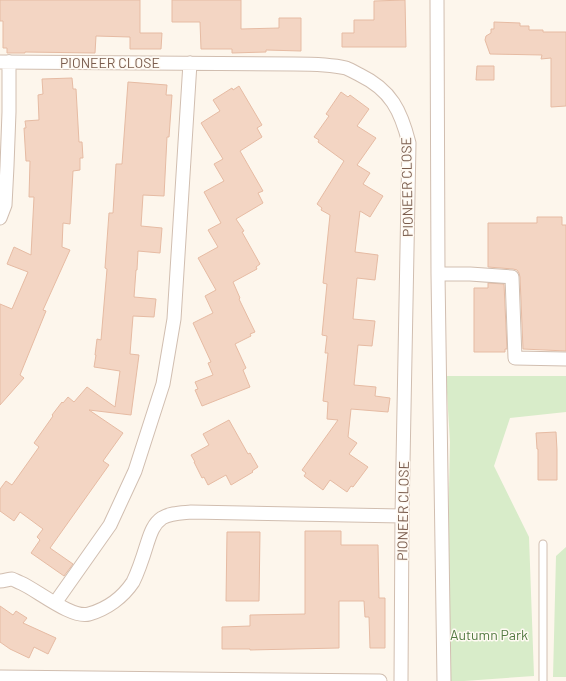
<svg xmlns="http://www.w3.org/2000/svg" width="566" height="681" font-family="Barlow,sans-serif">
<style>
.green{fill:#d8ecc9}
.building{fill:#f3d5c3;stroke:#e6bba3}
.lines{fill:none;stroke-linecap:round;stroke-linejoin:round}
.lane-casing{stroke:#d1beb0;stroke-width:9}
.street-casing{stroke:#d1beb0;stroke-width:15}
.lane{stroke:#fff;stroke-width:7}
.street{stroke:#fff;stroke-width:13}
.labels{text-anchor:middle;stroke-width:3;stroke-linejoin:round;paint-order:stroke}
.street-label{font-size:14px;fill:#7a5c4d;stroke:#fffaf3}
.park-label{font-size:14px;fill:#537a41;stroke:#fffaf3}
</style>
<rect width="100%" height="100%" fill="#fdf6ec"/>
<!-- green -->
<path class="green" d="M 446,376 L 566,376 L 566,412 L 510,418 L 494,466 L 529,537 L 534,676 L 464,681 L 445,681 L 450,442 Z
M 566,547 L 566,677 L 553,677 L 556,556 Z"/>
<!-- building -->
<path class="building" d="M 0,0 L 140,0 L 140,33 L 162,33 L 161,49 L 130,49 L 130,37 L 96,36 L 95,53 L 25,52 L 25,53 L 7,53 L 7,48 L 3,48 L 3,21 L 0,21 Z
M 172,0 L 241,0 L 241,29 L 279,28 L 279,18 L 301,18 L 301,51 L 266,50 L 266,52 L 232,53 L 232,49 L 201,49 L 200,22 L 172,22 Z
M 405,0 L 406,47 L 342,47 L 342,33 L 354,33 L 354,20 L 374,20 L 374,1 Z
M 494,22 L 520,23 L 520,26 L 529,26 L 529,30 L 543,30 L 543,32 L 566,32 L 566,106 L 551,107 L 551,58 L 541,59 L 542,55 L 490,54 L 485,40 L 486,36 L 491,33 L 491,29 L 494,29 Z
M 477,66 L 494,66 L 494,80 L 476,80 Z
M 72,78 L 73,89 L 76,89 L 79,142 L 82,142 L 83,158 L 80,158 L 80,170 L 73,171 L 70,224 L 63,223 L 62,247 L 70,250 L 43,310 L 46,311 L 20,375 L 24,378 L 0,405 L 0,304 L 12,309 L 28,272 L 7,264 L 14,247 L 31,255 L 34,197 L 29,197 L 30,161 L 26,161 L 24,128 L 26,128 L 25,121 L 39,120 L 38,95 L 43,94 L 42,79 Z
M 128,82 L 167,85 L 166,95 L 172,95 L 169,137 L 167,137 L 164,196 L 143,195 L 141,226 L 162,228 L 160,253 L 138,251 L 137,270 L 136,270 L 134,297 L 156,299 L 154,317 L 133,316 L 130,354 L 139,355 L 131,415 L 89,410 L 123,433 L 103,461 L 109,465 L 50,548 L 73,564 L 64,576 L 31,553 L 40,540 L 37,537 L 43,529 L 20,512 L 14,521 L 0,511 L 0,489 L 6,481 L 12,485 L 39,447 L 34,443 L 53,416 L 52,415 L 62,402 L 63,403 L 68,397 L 74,402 L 87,387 L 115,407 L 120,371 L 94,367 L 96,355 L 95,355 L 97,339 L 101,340 L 107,269 L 105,268 L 109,213 L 113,213 L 116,164 L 122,164 Z
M 239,86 L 262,125 L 257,128 L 262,137 L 240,151 L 263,191 L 258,193 L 263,203 L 236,219 L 244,231 L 242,232 L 260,264 L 256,267 L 257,269 L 233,282 L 240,298 L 239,299 L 255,332 L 250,334 L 251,336 L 235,344 L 246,368 L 243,370 L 250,387 L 202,406 L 195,390 L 198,389 L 195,382 L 213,375 L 208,363 L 211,362 L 193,323 L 213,313 L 205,296 L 216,290 L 198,258 L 218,247 L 208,230 L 221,223 L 204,192 L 224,181 L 214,164 L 223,159 L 201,123 L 220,111 L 213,100 L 232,88 L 233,90 Z
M 341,92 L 348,97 L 350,95 L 369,109 L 357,126 L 376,138 L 357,165 L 370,173 L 363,184 L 383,196 L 370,217 L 360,211 L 355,252 L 378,255 L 375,280 L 357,278 L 353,319 L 375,321 L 372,346 L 358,345 L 354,385 L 376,387 L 375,396 L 390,398 L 388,412 L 351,409 L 348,437 L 357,443 L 349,454 L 368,467 L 353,487 L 351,486 L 347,492 L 330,480 L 323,490 L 304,476 L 306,473 L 302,470 L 338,420 L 327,419 L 328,402 L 323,401 L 328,353 L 325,353 L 327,336 L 322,335 L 327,284 L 323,283 L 330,215 L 321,210 L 322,208 L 317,204 L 344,161 L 318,142 L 319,140 L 314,137 L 329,116 L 326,114 Z
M 537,217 L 562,217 L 562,225 L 566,225 L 566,351 L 523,349 L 520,277 L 519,273 L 517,270 L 513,269 L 488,267 L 488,223 L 537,223 Z
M 488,283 L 504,284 L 507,349 L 505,349 L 505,352 L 474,352 L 474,288 L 488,288 Z
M 229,420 L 248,454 L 250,453 L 258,467 L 252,471 L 253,472 L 231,485 L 226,475 L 208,485 L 204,477 L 202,478 L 194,462 L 195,462 L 191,455 L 209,445 L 203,434 Z
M 556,432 L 557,450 L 557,480 L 538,480 L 538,449 L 537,449 L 536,433 Z
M 305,531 L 341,531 L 341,545 L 378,545 L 379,598 L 385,598 L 385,648 L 370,648 L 369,617 L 365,617 L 364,601 L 339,601 L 339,648 L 250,650 L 250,649 L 222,649 L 222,627 L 250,626 L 250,615 L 305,614 Z
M 227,532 L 260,532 L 259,601 L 226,601 Z
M 0,606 L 13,615 L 16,611 L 27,618 L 23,623 L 56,638 L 48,654 L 34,647 L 29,658 L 10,649 L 0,642 Z"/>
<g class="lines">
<!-- lane casing -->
<g class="lane-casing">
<path id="lane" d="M 543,681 L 543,544"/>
</g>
<!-- street casing -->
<g class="street-casing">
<path id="street" d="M 437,0 L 438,274 L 444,681
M 0,62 L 294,64 C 311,64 329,64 346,68 C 351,70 356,73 360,75 C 391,90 401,111 409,143 L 402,516 L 401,681
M 0,218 L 5,205 L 7,166 L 9,112 L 9,62
M 438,274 L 470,274 L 512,277 L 515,358 L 566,359
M 0,581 C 4,581 9,579 12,579 C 15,580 18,582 21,583 C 37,590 72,619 89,614 C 107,609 123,597 133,582 C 139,570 143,557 147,544 C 150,535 153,524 162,518 C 170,513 181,513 191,512 L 402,516
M 55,603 L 110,525 L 135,471 L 163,384 L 174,319 L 190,63
M 0,677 L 380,681"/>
</g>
<!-- lane -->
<use href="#lane" class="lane"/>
<!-- street -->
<use href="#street" class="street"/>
</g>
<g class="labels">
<!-- street labels -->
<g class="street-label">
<text x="110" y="68">PIONEER CLOSE</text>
<text transform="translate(407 187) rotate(-91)" y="5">PIONEER CLOSE</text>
<text transform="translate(403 511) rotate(-89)" y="5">PIONEER CLOSE</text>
</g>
<!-- park labels -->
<g class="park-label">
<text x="489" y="640">Autumn Park</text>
</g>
</g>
</svg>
